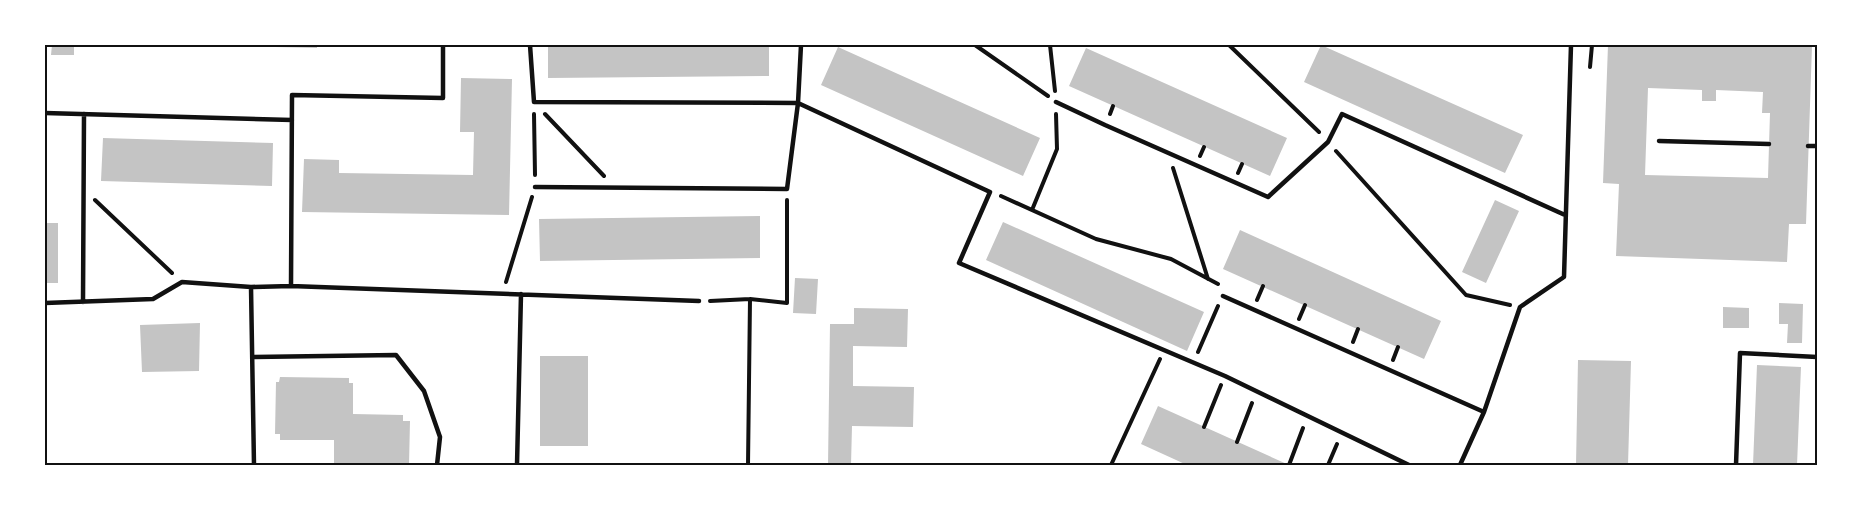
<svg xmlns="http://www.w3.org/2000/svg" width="1862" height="510" font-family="Lora,serif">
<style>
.building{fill:#c4c4c4;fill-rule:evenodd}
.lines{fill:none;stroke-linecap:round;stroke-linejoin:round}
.path{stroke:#111;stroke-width:4}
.service{stroke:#111;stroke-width:4.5}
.neatline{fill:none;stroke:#111;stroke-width:2}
</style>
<rect width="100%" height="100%" fill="#fff"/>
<!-- building -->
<path class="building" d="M 52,45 L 74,45 L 74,55 L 51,55 Z
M 275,45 L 317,45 L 317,48 L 275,47 Z
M 548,45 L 769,45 L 769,76 L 548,78 Z
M 1321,45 L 1523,135 L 1505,173 L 1304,82 Z
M 1608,45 L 1812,46 L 1806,224 L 1789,224 L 1787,262 L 1616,256 L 1619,184 L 1603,183 ZM 1648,88 L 1702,90 L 1702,101 L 1716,101 L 1716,90 L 1763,92 L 1762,113 L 1770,113 L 1768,178 L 1645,175 Z
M 838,47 L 1040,138 L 1023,176 L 821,85 Z
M 1086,48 L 1287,138 L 1270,176 L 1069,86 Z
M 461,78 L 512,79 L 509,215 L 302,212 L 304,159 L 339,160 L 339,173 L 473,175 L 474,132 L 460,132 Z
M 103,138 L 273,143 L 272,186 L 101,181 Z
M 1495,200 L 1519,211 L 1486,283 L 1462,272 Z
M 760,216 L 760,258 L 540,261 L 539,219 Z
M 1003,222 L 1204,312 L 1187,351 L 986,260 Z
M 45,223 L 58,223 L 58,283 L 45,283 Z
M 1240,230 L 1441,321 L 1424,359 L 1223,269 Z
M 795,278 L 818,279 L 816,314 L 793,313 Z
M 1779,303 L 1803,304 L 1802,343 L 1787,343 L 1788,324 L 1779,324 Z
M 1723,307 L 1749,308 L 1749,328 L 1723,328 Z
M 854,308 L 908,309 L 907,347 L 853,346 L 853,386 L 914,387 L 913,427 L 852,426 L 851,465 L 828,465 L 830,324 L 854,324 Z
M 200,323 L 199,371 L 142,372 L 140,325 Z
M 540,356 L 588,356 L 588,446 L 540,446 Z
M 1578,360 L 1631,361 L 1628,465 L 1576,465 Z
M 1757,365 L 1801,367 L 1797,465 L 1753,465 Z
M 280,377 L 349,378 L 349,383 L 353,383 L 353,414 L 403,415 L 403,421 L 410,421 L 409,465 L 334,465 L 334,440 L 280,440 L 280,434 L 275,434 L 276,382 L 279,382 Z
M 1158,406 L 1289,465 L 1187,465 L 1141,444 Z"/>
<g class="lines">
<!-- path -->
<path class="path" d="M 975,45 L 1048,96
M 1050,45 L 1055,91
M 1229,45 L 1319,132
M 1590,67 L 1592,45
M 534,114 L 535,175
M 545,114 L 604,176
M 1110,114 L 1113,106
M 1336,151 L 1466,295 L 1510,305
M 1200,156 L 1204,147
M 1173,168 L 1208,279
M 1238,173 L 1242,164
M 1001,196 L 1096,239 L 1171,259 L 1218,284
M 95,200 L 172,273
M 1032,210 L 1057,149 L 1056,114
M 506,282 L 532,197
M 750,299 L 787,303 L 787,200
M 1257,300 L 1263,286
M 710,301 L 750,299 L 748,465
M 1299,319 L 1305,305
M 1353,342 L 1358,329
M 1198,352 L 1218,306
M 1393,360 L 1398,347
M 1204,427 L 1221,385
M 1237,442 L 1252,403
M 1111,465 L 1160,359
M 1289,465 L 1303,428
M 1328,465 L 1337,444"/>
<!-- service -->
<path class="service" d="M 530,45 L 534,102 L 798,103 L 787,189 L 535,187
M 801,45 L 798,103 L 990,192 L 959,263 L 1225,376 L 1409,465
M 1056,102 L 1105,125 L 1268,197 L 1328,142 L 1342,114 L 1565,215
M 45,113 L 292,120
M 1659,141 L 1769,144
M 1808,146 L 1817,146
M 291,286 L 292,95 L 443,98 L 443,45
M 251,287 L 254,465
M 1223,296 L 1484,412 L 1520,307 L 1564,277 L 1571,45
M 83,302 L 84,114
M 45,303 L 153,299 L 182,282 L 251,287 L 291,286 L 699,301
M 253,357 L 396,355 L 424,391 L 440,437 L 437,465
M 517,465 L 521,294
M 1460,465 L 1484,412
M 1736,465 L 1740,353 L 1817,357"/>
</g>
<!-- border -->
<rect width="1862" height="510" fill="none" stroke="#ffffff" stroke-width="93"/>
<rect x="46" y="46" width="1770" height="418" class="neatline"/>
</svg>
